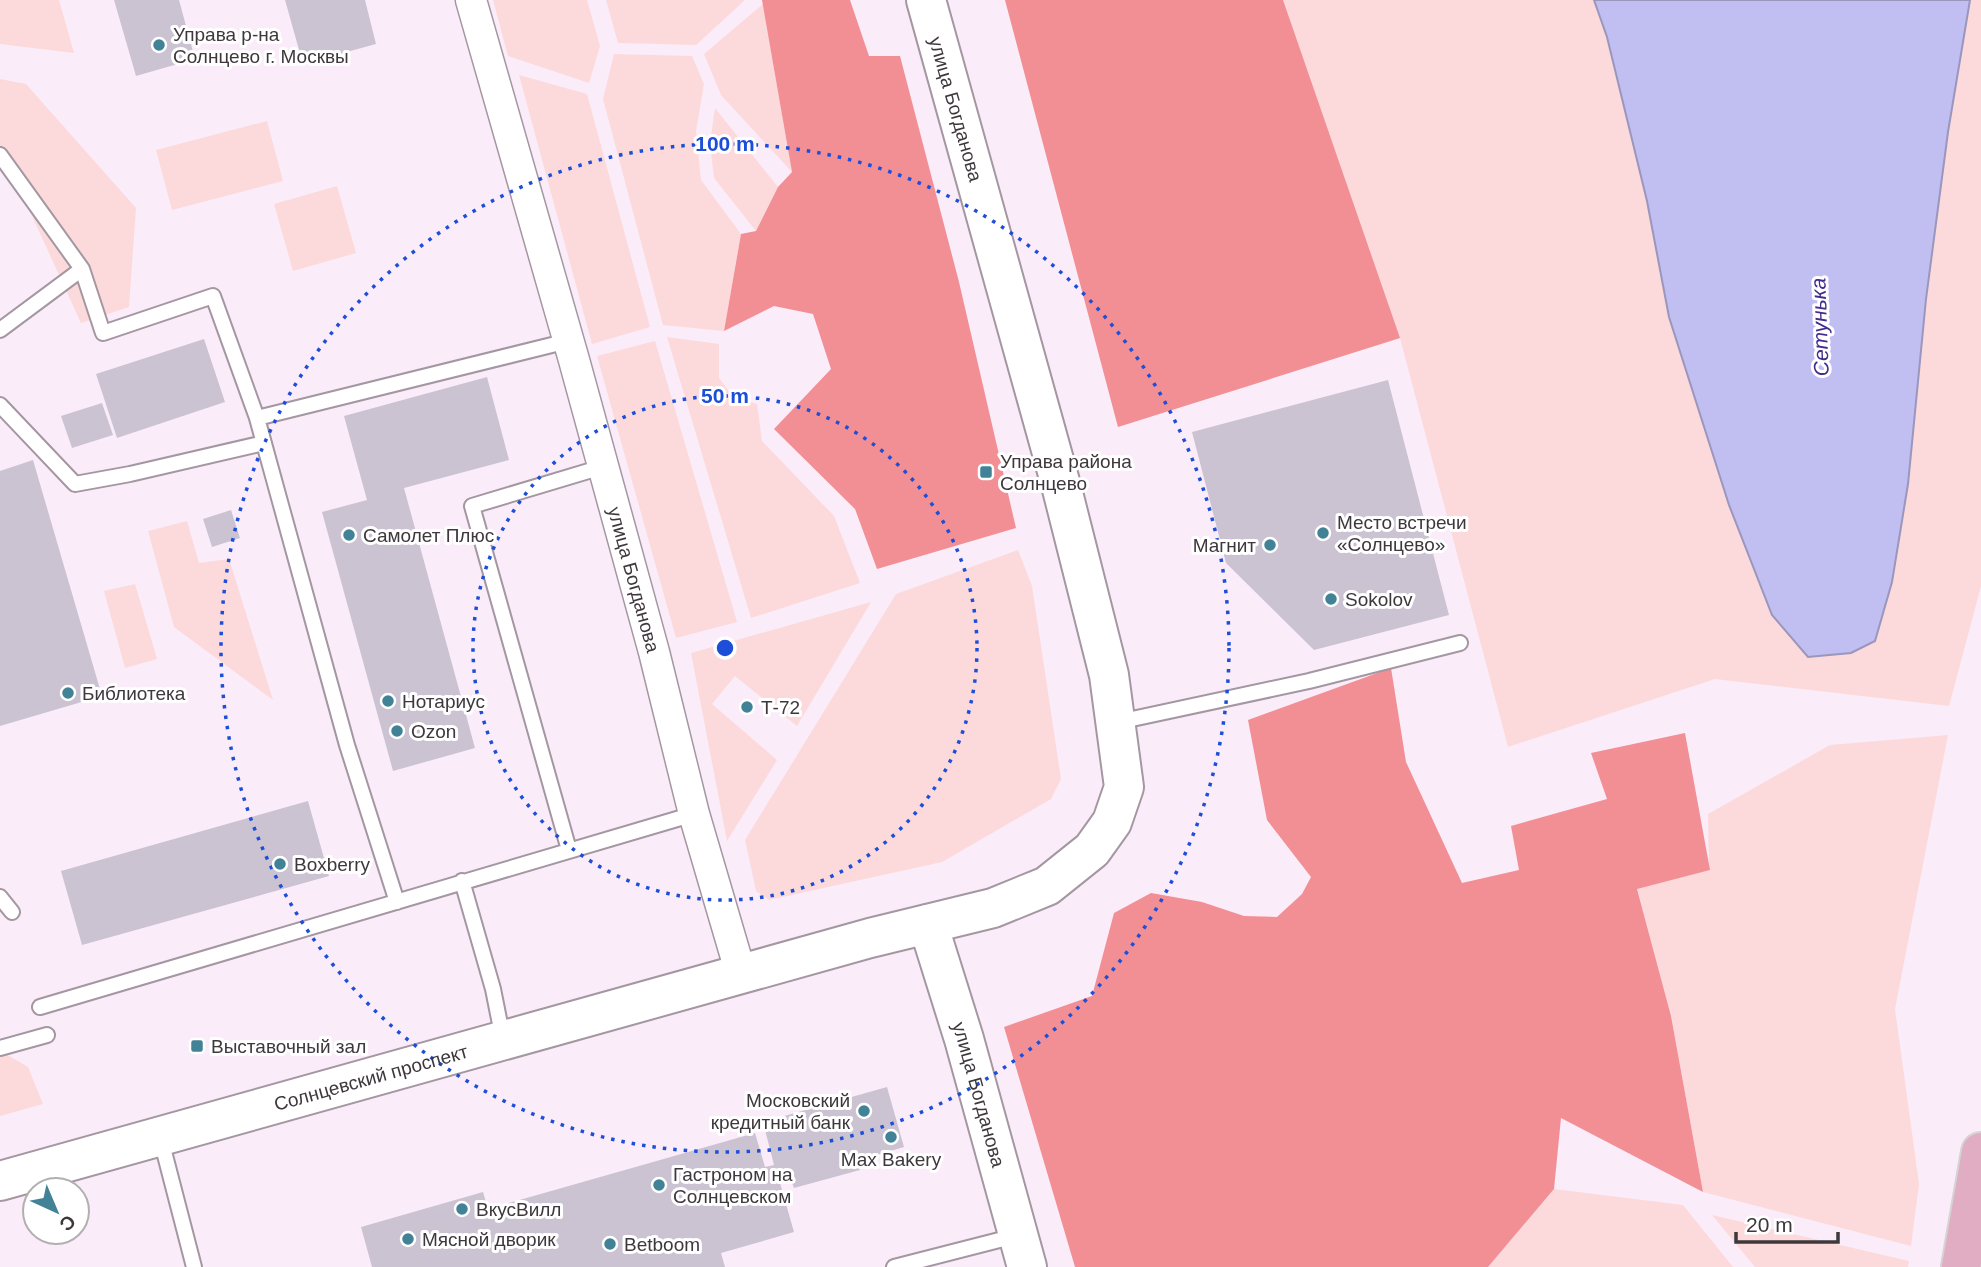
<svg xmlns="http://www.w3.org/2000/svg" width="1981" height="1267" font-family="Helvetica,sans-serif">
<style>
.green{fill:#fcdadb}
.forest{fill:#f18f95}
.water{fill:#c1bef2;stroke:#9a96bc;stroke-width:2}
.building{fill:#cbc3d2}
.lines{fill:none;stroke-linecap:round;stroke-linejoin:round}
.lane-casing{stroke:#a497a2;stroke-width:18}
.street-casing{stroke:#a497a2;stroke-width:33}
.secondary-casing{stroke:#a497a2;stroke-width:42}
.primary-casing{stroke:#d5d3d4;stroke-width:42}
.lane{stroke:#fff;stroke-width:14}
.street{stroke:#fff;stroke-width:30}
.secondary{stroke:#fff;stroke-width:38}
.primary{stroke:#e0adc2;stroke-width:38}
.ring{fill:none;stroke:#1d4ed8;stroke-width:3.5;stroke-dasharray:3.5 7}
.poi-dot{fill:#428296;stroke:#fff;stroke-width:2.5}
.labels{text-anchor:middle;stroke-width:6;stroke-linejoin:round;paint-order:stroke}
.poi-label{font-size:19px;fill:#3e383d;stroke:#fff;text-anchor:start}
.street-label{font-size:19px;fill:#3e383d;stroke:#fff}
.water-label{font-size:21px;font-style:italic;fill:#422d8d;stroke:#fff}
.centre{fill:#1d4ed8;stroke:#fff;stroke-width:3.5}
.ring-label{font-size:21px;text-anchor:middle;font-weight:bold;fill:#1d4ed8;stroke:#fff;stroke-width:6;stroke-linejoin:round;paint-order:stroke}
</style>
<rect width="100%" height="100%" fill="#fbecf9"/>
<!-- green -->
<path class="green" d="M 0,0 L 59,0 L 74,53 L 0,44 Z
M 493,0 L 587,0 L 600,46 L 589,83 L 508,56 Z
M 606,0 L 745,0 L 696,45 L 618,43 Z
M 1005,0 L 1981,0 L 1981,586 L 1949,706 L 1715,679 L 1508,747 L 1400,338 L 1118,427 Z
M 763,4 L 792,172 L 721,95 L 704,54 Z
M 614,54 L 692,56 L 704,84 L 696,131 L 701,180 L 741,234 L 724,331 L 663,325 L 603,99 Z
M 519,75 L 587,94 L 650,327 L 592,344 Z
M 0,79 L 26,84 L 136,208 L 129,307 L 81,323 L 0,146 Z
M 715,108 L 778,187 L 756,231 L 714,178 L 710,143 Z
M 267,121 L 283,181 L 172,210 L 156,150 Z
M 337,186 L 356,253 L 293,271 L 274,204 Z
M 667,337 L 719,344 L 719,378 L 733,397 L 757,404 L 762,441 L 834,516 L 860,583 L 751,618 Z
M 655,341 L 737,622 L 676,638 L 597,356 Z
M 187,521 L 199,563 L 229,559 L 273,700 L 174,627 L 148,531 Z
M 1018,550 L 1032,586 L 1061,779 L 1051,799 L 942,862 L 769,900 L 756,891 L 745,840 L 896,594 Z
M 135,584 L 157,659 L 125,668 L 104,591 Z
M 871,602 L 797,726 L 735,676 L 712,704 L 777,760 L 727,841 L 691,653 Z
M 1948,735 L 1895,1009 L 1919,1184 L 1911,1246 L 1703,1192 L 1671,1016 L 1637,888 L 1709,870 L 1708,814 L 1830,745 Z
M 6,1054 L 28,1067 L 43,1104 L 0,1116 L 0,1055 Z
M 1554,1189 L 1683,1205 L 1733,1267 L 1488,1267 Z
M 1712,1215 L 1909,1261 L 1908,1267 L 1755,1267 Z"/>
<!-- forest -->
<path class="forest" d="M 762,0 L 850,0 L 869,56 L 900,56 L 959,282 L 1016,528 L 877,569 L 855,509 L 774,429 L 831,369 L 813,314 L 774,306 L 724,331 L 741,234 L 756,231 L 778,187 L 792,172 Z
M 1005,0 L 1283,0 L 1400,338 L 1118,427 Z
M 1391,668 L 1406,762 L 1462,883 L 1519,870 L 1511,826 L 1607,799 L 1591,753 L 1685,733 L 1710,870 L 1637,889 L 1671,1016 L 1703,1192 L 1561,1118 L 1554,1189 L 1488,1267 L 1075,1267 L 1004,1027 L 1092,996 L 1114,913 L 1151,893 L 1202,902 L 1244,916 L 1277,917 L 1302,894 L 1311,877 L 1267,820 L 1248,720 Z"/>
<!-- water -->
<path class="water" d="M 1594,0 L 1970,0 L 1948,132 L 1926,299 L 1908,484 L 1892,582 L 1875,641 L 1851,653 L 1808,657 L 1772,615 L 1729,505 L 1669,317 L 1647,201 L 1607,37 Z"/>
<!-- building -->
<path class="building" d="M 114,0 L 179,0 L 195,59 L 136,76 Z
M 285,0 L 365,0 L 376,44 L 303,64 Z
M 204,339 L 225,402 L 117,438 L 96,374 Z
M 487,377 L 509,460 L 404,488 L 475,748 L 393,771 L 322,512 L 367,500 L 344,416 Z
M 1388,380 L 1449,615 L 1314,650 L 1226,563 L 1192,432 Z
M 102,403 L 113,435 L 72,448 L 61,416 Z
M 33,460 L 102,696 L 0,726 L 0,471 Z
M 231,510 L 240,538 L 212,547 L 203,519 Z
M 308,801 L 329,876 L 82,945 L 61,871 Z
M 887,1087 L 904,1147 L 857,1161 L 860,1170 L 794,1188 L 791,1180 L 780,1183 L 794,1232 L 721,1253 L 725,1267 L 372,1267 L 361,1227 L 483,1192 L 488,1209 L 755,1133 L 765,1167 L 774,1165 L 763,1122 Z"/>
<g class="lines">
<!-- lane casing -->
<g class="lane-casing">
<path id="lane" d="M 0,155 L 82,269 L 103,333 L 213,296 L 257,418 L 568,341
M 0,330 L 82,269
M 0,405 L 75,484 L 130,474 L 264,443
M 257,418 L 347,745 L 397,902
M 1118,722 L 1309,681 L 1460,643
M 569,850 L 472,506 L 602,467
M 462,881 L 493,989 L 503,1039
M 0,897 L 12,912
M 40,1007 L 694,814
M 0,1048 L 47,1035
M 160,1136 L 194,1267
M 894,1267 L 1015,1236"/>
</g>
<!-- street casing -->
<g class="street-casing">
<g id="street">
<path id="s1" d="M 471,0 L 574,360 L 654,652 L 694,814 L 741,974"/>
</g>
</g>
<!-- secondary casing -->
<g class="secondary-casing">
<g id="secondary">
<path id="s2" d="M 928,924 L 964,1039 L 1027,1267"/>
<path id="s3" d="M 0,1181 L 870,938 L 993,908 L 1047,886 L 1092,850 L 1112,822 L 1124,787 L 1109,675 L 1062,489 L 926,0"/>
</g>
</g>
<!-- primary casing -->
<g class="primary-casing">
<path id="primary" d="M 1961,1267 L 1981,1152"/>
</g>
<!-- lane -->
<use href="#lane" class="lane"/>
<!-- street -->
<use href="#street" class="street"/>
<!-- secondary -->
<use href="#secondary" class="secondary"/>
<!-- primary -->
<use href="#primary" class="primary"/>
</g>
<!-- distance rings -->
<g class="ring">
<circle cx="725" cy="648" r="252"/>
<circle cx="725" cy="648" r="504"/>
</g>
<!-- markers -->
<g class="poi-dot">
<circle cx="159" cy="45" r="7"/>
<rect x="979" y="465" width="14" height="14" rx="3.5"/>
<circle cx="1323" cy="533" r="7"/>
<circle cx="349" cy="535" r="7"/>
<circle cx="1270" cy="545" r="7"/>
<circle cx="1331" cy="599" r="7"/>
<circle cx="68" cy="693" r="7"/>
<circle cx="388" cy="701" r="7"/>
<circle cx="747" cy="707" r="7"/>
<circle cx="397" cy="731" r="7"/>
<circle cx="280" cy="864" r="7"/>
<rect x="190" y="1039" width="14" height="14" rx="3.5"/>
<circle cx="864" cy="1111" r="7"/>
<circle cx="891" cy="1137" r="7"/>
<circle cx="659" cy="1185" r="7"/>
<circle cx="462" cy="1209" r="7"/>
<circle cx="408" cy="1239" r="7"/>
<circle cx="610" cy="1244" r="7"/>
</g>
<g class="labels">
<!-- poi labels -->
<g class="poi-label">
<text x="173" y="41">Управа р-на<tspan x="173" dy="22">Солнцево г. Москвы</tspan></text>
<text x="1000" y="468">Управа района<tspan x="1000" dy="22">Солнцево</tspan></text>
<text x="1337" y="529">Место встречи<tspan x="1337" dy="22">«Солнцево»</tspan></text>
<text x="363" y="542">Самолет Плюс</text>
<text x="1256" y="552" text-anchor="end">Магнит</text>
<text x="1345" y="606">Sokolov</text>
<text x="82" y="700">Библиотека</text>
<text x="402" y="708">Нотариус</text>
<text x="761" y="714">Т-72</text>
<text x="411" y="738">Ozon</text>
<text x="294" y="871">Boxberry</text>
<text x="211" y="1053">Выставочный зал</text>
<text x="850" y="1107" text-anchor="end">Московский<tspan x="850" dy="22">кредитный банк</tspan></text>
<text x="891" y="1166" text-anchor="middle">Max Bakery</text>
<text x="673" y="1181">Гастроном на<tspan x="673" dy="22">Солнцевском</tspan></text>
<text x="476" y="1216">ВкусВилл</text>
<text x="422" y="1246">Мясной дворик</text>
<text x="624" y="1251">Betboom</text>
</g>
<!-- street labels -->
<g class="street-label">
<text transform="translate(956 109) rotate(74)" y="7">улица Богданова</text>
<text dy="7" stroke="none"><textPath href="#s1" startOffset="602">улица Богданова</textPath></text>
<text dy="7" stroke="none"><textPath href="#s3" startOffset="385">Солнцевский проспект</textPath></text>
<text dy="7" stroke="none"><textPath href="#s2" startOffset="178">улица Богданова</textPath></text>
</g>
<!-- water labels -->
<g class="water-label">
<text transform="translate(1820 327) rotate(-92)" y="7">Сетунька</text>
</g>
</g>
<circle cx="725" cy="648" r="10" class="centre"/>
<g class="ring-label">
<text x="725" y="151">100 m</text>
<text x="725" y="403">50 m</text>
</g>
<!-- north arrow -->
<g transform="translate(56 1211) rotate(136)"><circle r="33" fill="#ffffff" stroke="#b2afb1" stroke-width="2"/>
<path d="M0-5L12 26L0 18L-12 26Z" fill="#428296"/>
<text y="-10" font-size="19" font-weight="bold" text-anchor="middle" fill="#3e383d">С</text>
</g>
<!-- scale -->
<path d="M1736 1232v10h102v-10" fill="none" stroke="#3e383d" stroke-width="3.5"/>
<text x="1746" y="1232" font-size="21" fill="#3e383d" stroke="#ffffff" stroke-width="5" paint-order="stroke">20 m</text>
</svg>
